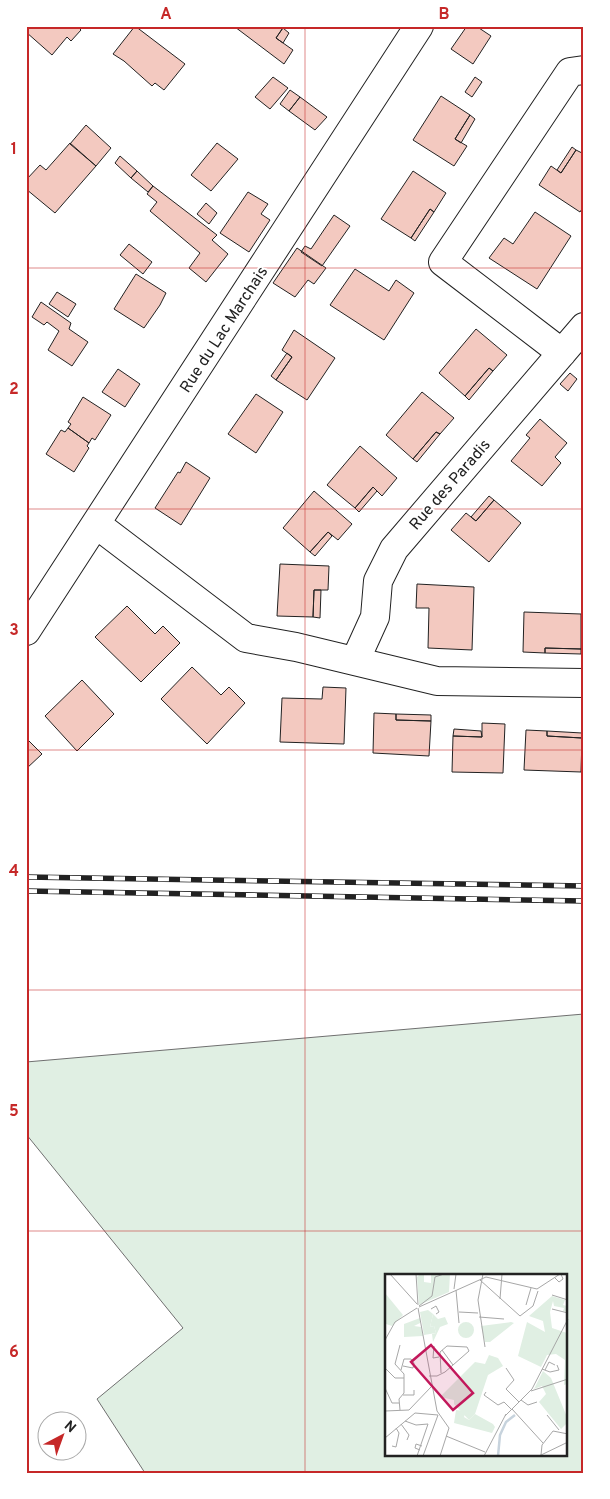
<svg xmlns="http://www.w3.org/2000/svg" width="610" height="1499" font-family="Overpass,sans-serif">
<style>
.green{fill:#e0efe3;stroke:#6f6f6f;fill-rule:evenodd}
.building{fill:#f3c9c0;stroke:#222}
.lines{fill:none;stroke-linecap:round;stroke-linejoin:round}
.minor-casing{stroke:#222;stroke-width:30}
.minor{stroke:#fff;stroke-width:28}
.rail-casing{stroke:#222;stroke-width:5.5}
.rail{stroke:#fff;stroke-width:4;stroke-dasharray:11;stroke-linecap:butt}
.grid{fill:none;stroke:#c62828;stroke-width:1;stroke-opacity:0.55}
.labels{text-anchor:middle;stroke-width:4;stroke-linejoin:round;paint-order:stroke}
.street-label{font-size:16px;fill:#222;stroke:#fff}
.inset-river{fill:none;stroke:#c7d3dd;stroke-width:2.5}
.inset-road{fill:none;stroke:#a7a7a7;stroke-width:1}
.view{fill:#c2185b;fill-opacity:0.15;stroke:#c2185b;stroke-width:2.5}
.inset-edge{fill:none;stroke:#222;stroke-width:2.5}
.neatline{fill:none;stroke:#c62828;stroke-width:2}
.grid-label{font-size:16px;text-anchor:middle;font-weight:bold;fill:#c62828}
</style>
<rect width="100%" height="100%" fill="#fff"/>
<!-- green -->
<path class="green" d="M 584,1014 L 584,1473 L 145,1473 L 97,1399 L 183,1328 L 26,1134 L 26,1062 ZM 386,1275 L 566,1275 L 566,1455 L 386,1455 Z"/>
<!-- building -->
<path class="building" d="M 29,26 L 77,26 L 81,30 L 71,41 L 67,37 L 52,55 L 26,32 Z
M 135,26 L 185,64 L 164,90 L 155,83 L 152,86 L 124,61 L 113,54 Z
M 243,26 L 245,28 L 247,26 L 284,26 L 276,38 L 293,50 L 284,64 L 235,27 Z
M 467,26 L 476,26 L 491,36 L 473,64 L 451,49 Z
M 283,28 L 289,33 L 283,43 L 276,38 Z
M 273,77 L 288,88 L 270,109 L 255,97 Z
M 475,77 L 482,82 L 472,97 L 465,92 Z
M 290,90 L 300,97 L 289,111 L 280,104 Z
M 441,96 L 470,115 L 455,139 L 467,146 L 454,166 L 413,140 Z
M 300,97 L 327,117 L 315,130 L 289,111 Z
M 470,115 L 475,119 L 461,143 L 455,139 Z
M 86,125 L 111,148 L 96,166 L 70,144 Z
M 70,143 L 96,166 L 55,213 L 26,189 L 26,180 L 40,165 L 46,170 Z
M 217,143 L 238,159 L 211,191 L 191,175 Z
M 572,147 L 576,150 L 561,173 L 557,170 Z
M 576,150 L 584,154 L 584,206 L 580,212 L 539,185 L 551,166 L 561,173 Z
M 120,156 L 137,171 L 131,178 L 115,163 Z
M 137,171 L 153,186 L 148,192 L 131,178 Z
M 413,171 L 446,193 L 434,212 L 430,209 L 411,238 L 381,219 Z
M 153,186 L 217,235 L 212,240 L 228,254 L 206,282 L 189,268 L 200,253 L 150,211 L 157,202 L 147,194 Z
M 248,192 L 268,204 L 261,214 L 270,220 L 249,252 L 220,233 Z
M 206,203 L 217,213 L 209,224 L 197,214 Z
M 430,209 L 434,212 L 415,241 L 411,238 Z
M 535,212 L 571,236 L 537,289 L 489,258 L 504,238 L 513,244 Z
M 334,215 L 350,226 L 322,266 L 301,252 L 305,246 L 311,249 Z
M 129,244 L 152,262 L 143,274 L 120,255 Z
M 297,248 L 326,268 L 314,284 L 308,280 L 295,297 L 273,283 Z
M 355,269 L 389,291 L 396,280 L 414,293 L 384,340 L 330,305 Z
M 136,274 L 166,293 L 160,305 L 144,328 L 114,309 Z
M 57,292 L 76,304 L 68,317 L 49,304 Z
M 41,302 L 71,323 L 69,329 L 88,342 L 72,366 L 48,350 L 59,331 L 47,322 L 44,325 L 32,317 Z
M 476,329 L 507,355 L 493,371 L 489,368 L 465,396 L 439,373 Z
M 294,330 L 335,358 L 307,400 L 276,380 L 292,357 L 282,350 Z
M 287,353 L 292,357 L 276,380 L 271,376 Z
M 489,368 L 493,371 L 469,400 L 465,396 Z
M 118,369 L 140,384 L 125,407 L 102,392 Z
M 570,373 L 577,379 L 568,391 L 560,384 Z
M 422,392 L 454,418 L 440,434 L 436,432 L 413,459 L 386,435 Z
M 256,394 L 283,412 L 256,453 L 228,434 Z
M 83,397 L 111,415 L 95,440 L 92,438 L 89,443 L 68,428 L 71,424 L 68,422 Z
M 540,419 L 567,443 L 555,457 L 561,463 L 542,486 L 511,461 L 530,438 L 526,435 Z
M 68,428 L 89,443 L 87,446 L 89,448 L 74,472 L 46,454 L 61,430 L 65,432 Z
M 436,432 L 440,434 L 417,462 L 413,459 Z
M 360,446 L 397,478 L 382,496 L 373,487 L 355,508 L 327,485 Z
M 186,462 L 210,478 L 181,525 L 155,508 L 178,472 L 180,473 Z
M 373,487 L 377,491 L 359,512 L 355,508 Z
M 314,491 L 352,524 L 338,540 L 328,532 L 310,552 L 283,528 Z
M 489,496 L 494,500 L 476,521 L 471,517 Z
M 494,500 L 521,523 L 489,562 L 451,530 L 466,513 L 476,521 Z
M 328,532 L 332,536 L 315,556 L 310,552 Z
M 280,564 L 329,566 L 328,590 L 314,590 L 313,617 L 277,616 Z
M 417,584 L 474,587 L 472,650 L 428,648 L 429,608 L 416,608 Z
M 314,590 L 321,590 L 320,618 L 313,617 Z
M 127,606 L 155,634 L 163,626 L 180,643 L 141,682 L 95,637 Z
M 524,612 L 581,614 L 581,649 L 545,648 L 545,653 L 523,652 Z
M 545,648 L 581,649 L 581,654 L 545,653 Z
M 192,667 L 221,695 L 229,687 L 245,703 L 207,744 L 161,699 Z
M 82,680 L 114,714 L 77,751 L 45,716 Z
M 323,687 L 346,688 L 344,744 L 280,742 L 282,698 L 322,699 Z
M 374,713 L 396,714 L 396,720 L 431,721 L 429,756 L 373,753 Z
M 396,714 L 431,715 L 431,721 L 396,720 Z
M 482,723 L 505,724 L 503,773 L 452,772 L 453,736 L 482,737 Z
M 454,729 L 481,731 L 482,737 L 453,736 Z
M 526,730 L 547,731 L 547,736 L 582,738 L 581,772 L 524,770 Z
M 547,731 L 582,733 L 582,738 L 547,736 Z
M 26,738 L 42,754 L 26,769 Z"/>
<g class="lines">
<!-- minor casing -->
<g class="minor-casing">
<path id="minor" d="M 562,353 L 443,262 L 570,72 L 584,70
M 96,524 L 246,638 L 296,647 L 437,681 L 584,683
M 26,631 L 419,26
M 355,661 L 375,617 L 378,581 L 394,549 L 584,327"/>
</g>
<!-- minor -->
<use href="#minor" class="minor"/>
<!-- rail casing -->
<g class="rail-casing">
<path id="rail" d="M 26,877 L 584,886
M 26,891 L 584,901"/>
</g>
<!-- rail -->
<use href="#rail" class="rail"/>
</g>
<!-- grid -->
<path class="grid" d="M 305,26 L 305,1473M 26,268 L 584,268M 26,509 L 584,509M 26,750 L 584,750M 26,990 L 584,990M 26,1231 L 584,1231"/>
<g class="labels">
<!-- street labels -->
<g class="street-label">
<text transform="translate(223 329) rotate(-57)" y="6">Rue du Lac Marchais</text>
<text transform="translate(449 484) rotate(-49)" y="6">Rue des Paradis</text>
</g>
</g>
<!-- overview -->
<g transform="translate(385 1274)">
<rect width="182" height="182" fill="#fff"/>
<path d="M 0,19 L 18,41 L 7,52 L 1,50 ZM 43,36 L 48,40 L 45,53 L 49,52 L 51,59 L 39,61 L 35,38 ZM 35,44 L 35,49 L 29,52 L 36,53 L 38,62 L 19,63 L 19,50 ZM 104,81 L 113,84 L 118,92 L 103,101 L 90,140 L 84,146 L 69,130 L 69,126 L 55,123 L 90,88 L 100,90 Z" fill="#e0efe3"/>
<path d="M 35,0 L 39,1 L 39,8 L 46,9 L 46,1 L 65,0 L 64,18 L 34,31 L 32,3 ZM 167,22 L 180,26 L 178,31 L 182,32 L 182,38 L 178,37 L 179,34 L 169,32 L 168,27 L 165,38 L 167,54 L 182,59 L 182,110 L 179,111 L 180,86 L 171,80 L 162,81 L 156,93 L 133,82 L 142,48 L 160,58 L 158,47 L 144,42 ZM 48,40 L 53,45 L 60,43 L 63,50 L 55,53 L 48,68 L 47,60 L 51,59 L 49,52 L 45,53 ZM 126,48 L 129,49 L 105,68 L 100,68 L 96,52 ZM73 56a8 8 0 1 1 16 0a8 8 0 1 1-16 0ZM 158,97 L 166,104 L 182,143 L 182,149 L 176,155 L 154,128 L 161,120 L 157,112 L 149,115 ZM 71,136 L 81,137 L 79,143 L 84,146 L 90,140 L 108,150 L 110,153 L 107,159 L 69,149 Z" fill="#e0efe3"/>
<path class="inset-river" d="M 113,182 L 115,161 L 121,148 L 130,141"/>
<path class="inset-road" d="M 5,0 L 32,30M 31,0 L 33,31M 98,0 L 93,26 L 100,73M 170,4 L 174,8 L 178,5 L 176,0M 95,6 L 135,42 L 148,32 L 153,17M 69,15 L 71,0M 152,15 L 175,0M 71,16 L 74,49M 167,21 L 183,26M 115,25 L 117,0M 141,31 L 146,14M 34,32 L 47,22 L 50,3 L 59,0M 34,33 L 101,3 L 152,15M 33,34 L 52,137 L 64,154 L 55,182M 46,35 L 51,32 L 54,38 L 51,40M 167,35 L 183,39M 74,38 L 93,39M 94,43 L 119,45M 0,66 L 10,48 L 32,34M 49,72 L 48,84 L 54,83M 57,76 L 68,91M 0,94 L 10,104 L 19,104M 121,94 L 129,106 L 121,115 L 134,128M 157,95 L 165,98 L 174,96 L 172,91M 16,96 L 19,85 L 26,85 L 29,89 L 28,94 L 18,92M 160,96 L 164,88 L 170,91M 44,102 L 52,102 L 60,98 L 84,77 L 82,73 L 62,72 L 55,78 L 56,99M 0,114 L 7,129 L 14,129M 146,117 L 183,105M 101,118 L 99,121 L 113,131 L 119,128 L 126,135M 18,121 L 29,121 L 29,116M 136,126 L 143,131 L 152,128M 127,135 L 158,169M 15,136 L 14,125 L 19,119 L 19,100 L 10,90 L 15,71M 0,137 L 24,136 L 46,113M 162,141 L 174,156M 120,142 L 147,115 L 183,45M 20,147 L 31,151 L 43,150 L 32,182M 16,150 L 24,161 L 22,166M 61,162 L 100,178M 0,164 L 30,139 L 53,141 L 38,182M 7,172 L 11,173 L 14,159 L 11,154M 35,176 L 30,174 L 31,170 L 37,172M 156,181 L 157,171 L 168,157 L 183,160M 99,182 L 121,140M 154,182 L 183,168"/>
<path class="view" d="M 46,71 L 88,119 L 68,136 L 26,88 Z"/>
<rect width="182" height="182" class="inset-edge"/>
</g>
<!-- border -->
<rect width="610" height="1499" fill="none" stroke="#ffffff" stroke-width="55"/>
<!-- north arrow -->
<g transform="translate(62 1436) rotate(41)"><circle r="24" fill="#ffffff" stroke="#a7a7a7"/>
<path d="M0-4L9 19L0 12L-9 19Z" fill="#c62828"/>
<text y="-8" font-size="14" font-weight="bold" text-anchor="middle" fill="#222222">N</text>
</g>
<rect x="28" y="28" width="554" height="1444" class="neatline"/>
<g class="grid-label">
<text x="166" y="19">A</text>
<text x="444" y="19">B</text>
<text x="14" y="154">1</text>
<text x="14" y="394">2</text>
<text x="14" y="635">3</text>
<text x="14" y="876">4</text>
<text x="14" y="1116">5</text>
<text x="14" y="1357">6</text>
</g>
</svg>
